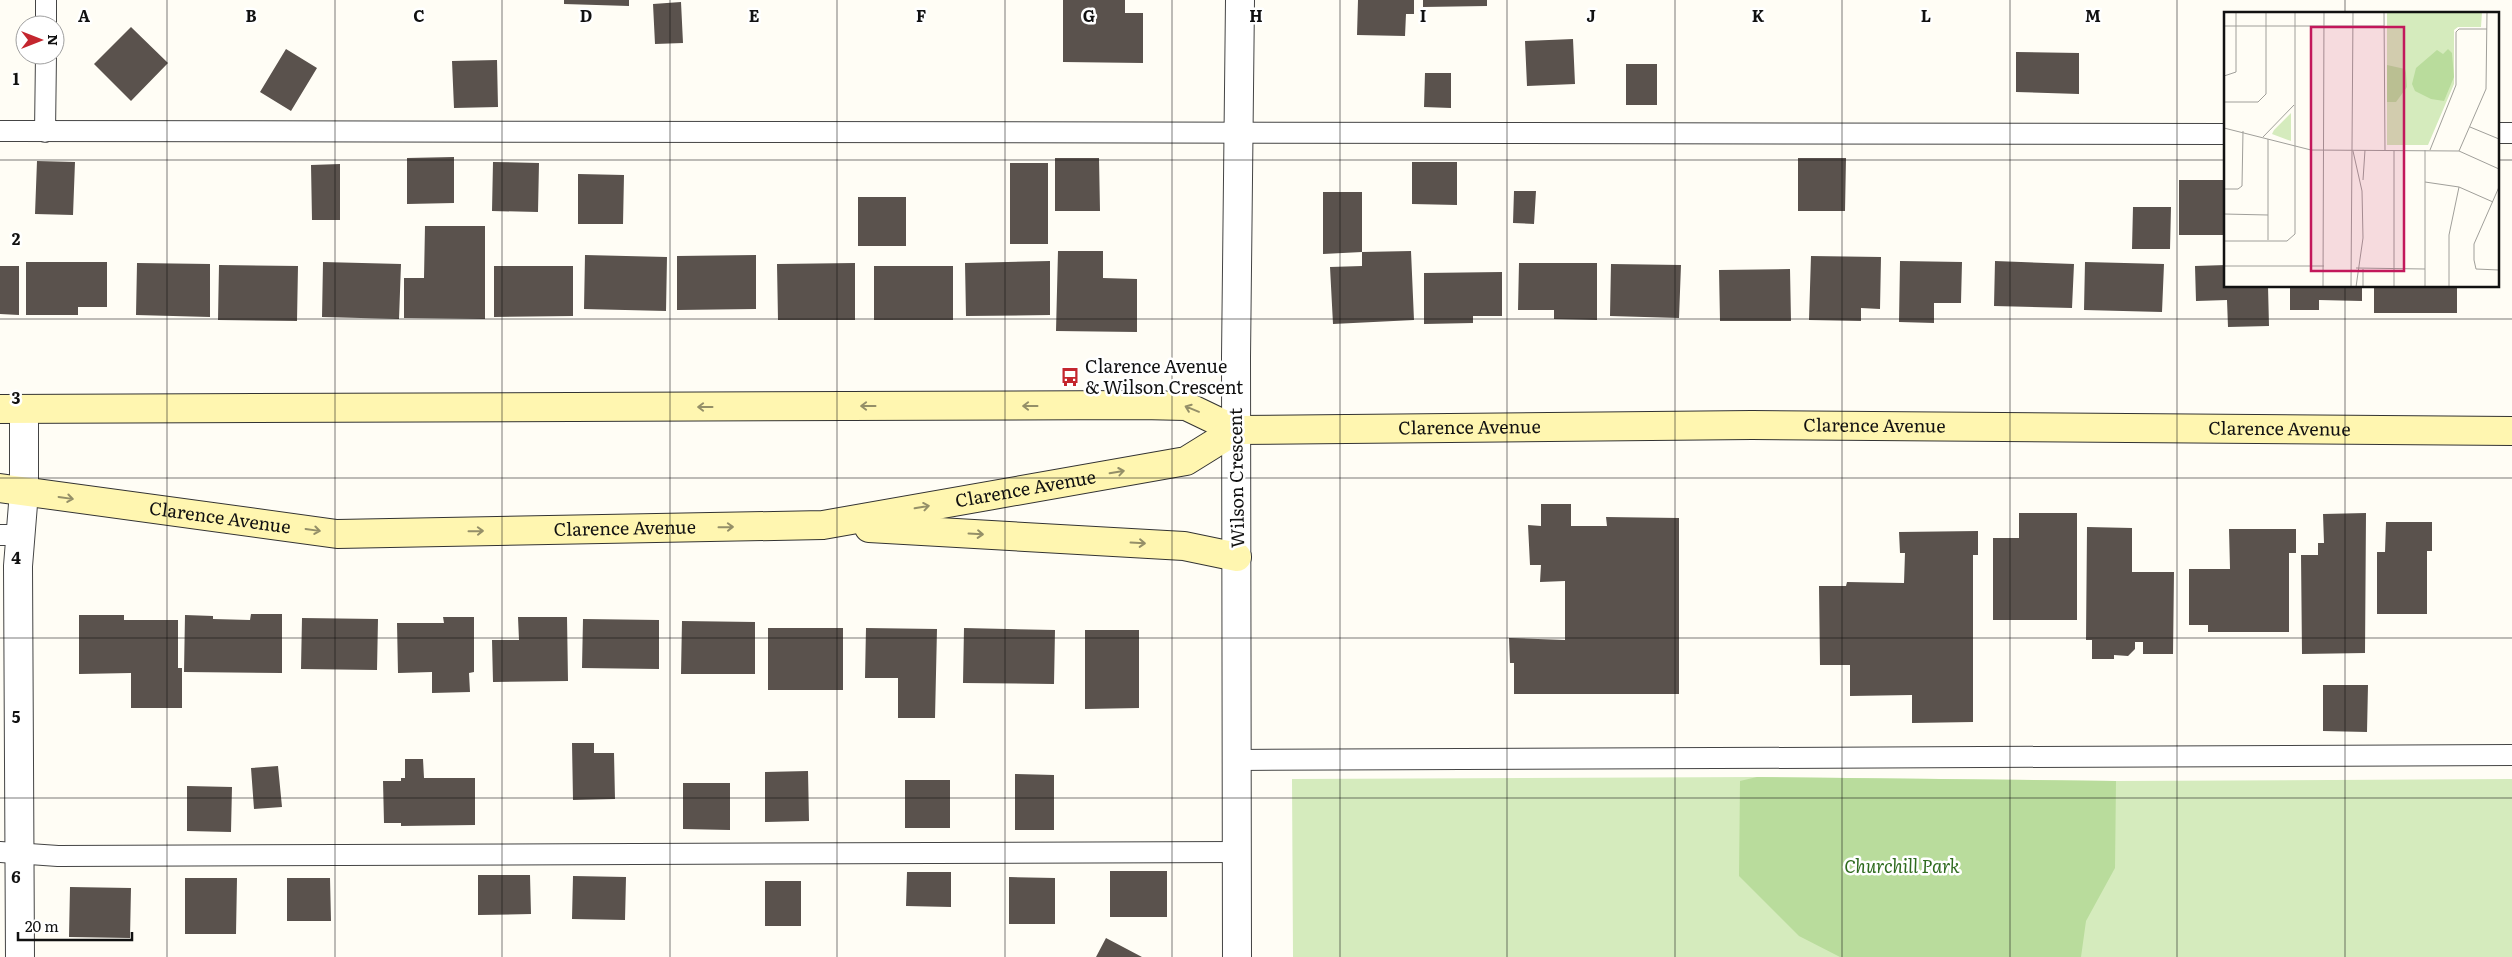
<svg xmlns="http://www.w3.org/2000/svg" width="2512" height="957" font-family="Literata,serif">
<style>
.green{fill:#d5ebbd}
.forest{fill:#b9dc9c}
.building{fill:#5a524d}
.lines{fill:none;stroke-linecap:round;stroke-linejoin:round}
.service-casing{stroke:#444;stroke-width:22}
.minor-casing{stroke:#444;stroke-width:30}
.tertiary-casing{stroke:#444;stroke-width:30}
.secondary-casing{stroke:#333;stroke-width:30}
.service{stroke:#fff;stroke-width:20}
.minor{stroke:#fff;stroke-width:28}
.tertiary{stroke:#fff;stroke-width:28}
.secondary{stroke:#fff6b0;stroke-width:28}
.oneway{stroke:#948f68}
.grid{fill:none;stroke:#111;stroke-width:1;stroke-opacity:0.55}
.labels{text-anchor:middle;stroke-width:5;stroke-linejoin:round;paint-order:stroke}
.poi-label{font-size:18px;fill:#111;stroke:#fff;text-anchor:start}
.street-label{font-size:18px;fill:#111;stroke:#fff}
.park-label{font-size:18px;font-style:italic;fill:#2f6b1f;stroke:#fff}
.inset-road{fill:none;stroke:#a09f9a;stroke-width:1}
.view{fill:#c2185b;fill-opacity:0.15;stroke:#c2185b;stroke-width:2.5}
.inset-edge{fill:none;stroke:#111;stroke-width:2.5}
.grid-label{font-size:16px;text-anchor:middle;font-weight:bold;fill:#111;stroke:#fff;stroke-width:5;stroke-linejoin:round;paint-order:stroke}
</style>
<rect width="100%" height="100%" fill="#fffdf5"/>
<!-- green -->
<path class="green" d="M 1757,777 L 2116,781 L 2512,779 L 2512,957 L 1293,957 L 1292,779 Z"/>
<!-- forest -->
<path class="forest" d="M 1757,777 L 2116,781 L 2115,868 L 2086,921 L 2081,957 L 1840,957 L 1799,936 L 1739,876 L 1740,781 Z"/>
<!-- building -->
<path class="building" d="M 564,0 L 629,0 L 629,6 L 564,4 Z
M 1063,0 L 1125,0 L 1125,13 L 1143,13 L 1143,63 L 1063,62 Z
M 1358,0 L 1414,0 L 1414,14 L 1406,14 L 1405,36 L 1357,35 Z
M 1423,0 L 1487,0 L 1487,6 L 1423,7 Z
M 681,2 L 683,43 L 655,44 L 653,4 Z
M 131,27 L 168,63 L 131,101 L 94,64 Z
M 1573,39 L 1575,84 L 1527,86 L 1525,41 Z
M 286,49 L 317,68 L 291,111 L 260,92 Z
M 2016,52 L 2079,53 L 2079,94 L 2016,92 Z
M 497,60 L 498,107 L 454,108 L 452,61 Z
M 1626,64 L 1657,64 L 1657,105 L 1626,105 Z
M 1425,73 L 1451,73 L 1451,108 L 1424,107 Z
M 454,157 L 454,203 L 407,204 L 407,158 Z
M 1055,158 L 1099,158 L 1100,211 L 1055,211 Z
M 1798,158 L 1846,158 L 1845,211 L 1798,211 Z
M 37,161 L 75,162 L 73,215 L 35,214 Z
M 493,162 L 539,163 L 538,212 L 492,211 Z
M 1412,162 L 1457,162 L 1457,205 L 1412,204 Z
M 1010,163 L 1048,163 L 1048,244 L 1010,244 Z
M 340,164 L 340,220 L 312,220 L 311,165 Z
M 578,174 L 624,175 L 623,224 L 578,224 Z
M 2179,180 L 2223,180 L 2223,235 L 2179,235 Z
M 1514,191 L 1536,191 L 1534,224 L 1513,223 Z
M 1323,192 L 1362,192 L 1362,252 L 1323,254 Z
M 858,197 L 906,197 L 906,246 L 858,246 Z
M 2133,207 L 2171,207 L 2170,249 L 2132,249 Z
M 425,226 L 485,226 L 485,319 L 404,318 L 404,278 L 424,278 Z
M 1058,251 L 1103,251 L 1103,278 L 1137,279 L 1137,332 L 1056,331 Z
M 1411,251 L 1414,320 L 1333,324 L 1330,267 L 1362,266 L 1362,252 Z
M 585,255 L 667,257 L 666,311 L 584,309 Z
M 756,255 L 756,309 L 677,310 L 677,256 Z
M 1811,256 L 1881,257 L 1880,309 L 1861,308 L 1861,321 L 1809,320 Z
M 1050,261 L 1050,315 L 966,316 L 965,263 Z
M 1900,261 L 1962,262 L 1961,303 L 1934,303 L 1934,323 L 1899,322 Z
M 1995,261 L 2074,264 L 2072,308 L 1994,306 Z
M 26,262 L 107,262 L 107,307 L 78,307 L 78,315 L 26,315 Z
M 323,262 L 401,264 L 399,319 L 322,317 Z
M 2085,262 L 2164,264 L 2162,312 L 2084,310 Z
M 137,263 L 210,264 L 210,317 L 136,315 Z
M 855,263 L 855,320 L 778,320 L 777,264 Z
M 1519,263 L 1597,263 L 1597,320 L 1554,319 L 1554,310 L 1518,310 Z
M 1611,264 L 1681,265 L 1679,318 L 1610,316 Z
M 219,265 L 298,266 L 297,321 L 218,320 Z
M 2226,265 L 2226,286 L 2268,286 L 2269,326 L 2228,327 L 2227,300 L 2196,301 L 2195,266 Z
M 0,266 L 19,266 L 19,315 L 0,314 Z
M 494,266 L 573,266 L 573,316 L 494,317 Z
M 874,266 L 953,266 L 953,320 L 874,320 Z
M 1790,269 L 1791,321 L 1720,321 L 1719,270 Z
M 1502,272 L 1502,316 L 1473,316 L 1473,323 L 1424,324 L 1424,273 Z
M 2290,286 L 2362,286 L 2362,301 L 2319,300 L 2319,310 L 2290,310 Z
M 2374,286 L 2457,286 L 2457,313 L 2374,313 Z
M 1541,504 L 1571,504 L 1571,526 L 1607,526 L 1606,517 L 1679,518 L 1679,694 L 1514,694 L 1514,663 L 1510,663 L 1509,638 L 1565,640 L 1565,581 L 1540,582 L 1541,565 L 1530,565 L 1528,525 L 1541,526 Z
M 2019,513 L 2077,513 L 2077,620 L 1993,620 L 1993,538 L 2019,538 Z
M 2366,513 L 2365,653 L 2302,654 L 2301,555 L 2318,555 L 2318,543 L 2324,543 L 2323,514 Z
M 2386,522 L 2432,522 L 2432,551 L 2427,551 L 2427,614 L 2377,614 L 2377,552 L 2385,552 Z
M 2087,527 L 2132,528 L 2132,572 L 2174,572 L 2173,654 L 2143,654 L 2143,642 L 2135,642 L 2135,649 L 2128,656 L 2114,655 L 2114,659 L 2092,659 L 2092,640 L 2086,640 Z
M 2229,529 L 2296,529 L 2296,553 L 2289,553 L 2289,632 L 2208,632 L 2208,625 L 2189,625 L 2189,569 L 2230,569 Z
M 1978,531 L 1978,555 L 1973,555 L 1973,722 L 1912,723 L 1912,695 L 1850,696 L 1850,665 L 1820,665 L 1819,586 L 1846,586 L 1847,582 L 1904,583 L 1905,553 L 1900,553 L 1899,532 Z
M 251,614 L 282,614 L 282,673 L 184,672 L 185,615 L 213,616 L 213,619 L 250,620 Z
M 79,615 L 124,615 L 124,620 L 178,620 L 178,668 L 182,668 L 182,708 L 131,708 L 131,673 L 79,674 Z
M 443,617 L 474,617 L 474,672 L 469,673 L 470,692 L 432,693 L 432,672 L 398,673 L 397,623 L 444,623 Z
M 518,617 L 567,617 L 568,681 L 493,682 L 492,640 L 519,640 Z
M 302,618 L 378,619 L 377,670 L 301,669 Z
M 583,619 L 659,620 L 659,669 L 582,668 Z
M 682,621 L 755,622 L 755,674 L 681,674 Z
M 768,628 L 843,628 L 843,690 L 768,690 Z
M 866,628 L 937,629 L 935,718 L 898,718 L 898,678 L 865,678 Z
M 964,628 L 1055,630 L 1054,684 L 963,683 Z
M 1085,630 L 1139,630 L 1139,708 L 1085,709 Z
M 2323,685 L 2368,685 L 2367,732 L 2323,731 Z
M 572,743 L 594,743 L 594,753 L 614,753 L 615,799 L 573,800 Z
M 405,759 L 423,759 L 424,778 L 475,778 L 475,825 L 401,826 L 401,823 L 384,823 L 383,781 L 401,781 L 401,778 L 405,778 Z
M 278,766 L 282,807 L 254,809 L 251,768 Z
M 808,771 L 809,821 L 765,822 L 765,772 Z
M 1015,774 L 1054,775 L 1054,830 L 1015,830 Z
M 905,780 L 950,780 L 950,828 L 905,828 Z
M 683,783 L 730,783 L 730,830 L 683,829 Z
M 187,786 L 232,787 L 231,832 L 187,831 Z
M 1110,871 L 1167,871 L 1167,917 L 1110,917 Z
M 907,872 L 951,872 L 951,907 L 906,906 Z
M 478,875 L 530,875 L 531,914 L 478,915 Z
M 573,876 L 626,877 L 625,920 L 572,919 Z
M 1009,877 L 1055,878 L 1055,924 L 1009,924 Z
M 185,878 L 237,878 L 236,934 L 185,934 Z
M 287,878 L 330,878 L 331,921 L 287,921 Z
M 765,881 L 801,881 L 801,926 L 765,926 Z
M 70,887 L 131,888 L 130,938 L 69,937 Z
M 1106,938 L 1142,957 L 1096,957 Z"/>
<g class="lines">
<!-- service casing -->
<g class="service-casing">
<path id="service" d="M 46,25 L 46,0
M 0,131 L 2226,134
M 45,132 L 46,55
M 2498,133 L 2512,133
M 0,535 L 20,535
M 1237,760 L 2512,755
M 0,852 L 58,856 L 1237,852"/>
</g>
<!-- minor casing -->
<g class="minor-casing">
<path id="minor" d="M 20,957 L 18,566 L 24,492 L 24,409"/>
</g>
<!-- tertiary casing -->
<g class="tertiary-casing">
<path id="tertiary" d="M 1237,957 L 1236,358 L 1240,0"/>
</g>
<!-- secondary casing -->
<g class="secondary-casing">
<g id="secondary">
<path id="s1" d="M 0,409 L 1141,405 L 1186,406 L 1236,430 L 1752,425 L 2512,431"/>
<path id="s2" d="M 0,488 L 337,534 L 823,525 L 1186,461 L 1236,430"/>
<path d="M 869,528 L 1184,546 L 1237,557"/>
</g>
</g>
<!-- service -->
<use href="#service" class="service"/>
<!-- minor -->
<use href="#minor" class="minor"/>
<!-- tertiary -->
<use href="#tertiary" class="tertiary"/>
<!-- secondary -->
<use href="#secondary" class="secondary"/>
</g>
<!-- one-way arrows -->
<defs><path id="oneway-shaft" d="M-6 0H5M1.5-3L5.5 0L1.5 3" fill="none" stroke-width="1.6" stroke-linecap="round" stroke-linejoin="round" transform="scale(1.25)"/></defs>
<g class="oneway">
<use href="#oneway-shaft" transform="translate(868 406) rotate(180)"/>
<use href="#oneway-shaft" transform="translate(1030 406) rotate(180)"/>
<use href="#oneway-shaft" transform="translate(705 407) rotate(180)"/>
<use href="#oneway-shaft" transform="translate(1192 409) rotate(-158)"/>
<use href="#oneway-shaft" transform="translate(1117 472) rotate(-9)"/>
<use href="#oneway-shaft" transform="translate(66 498) rotate(8)"/>
<use href="#oneway-shaft" transform="translate(922 507) rotate(-10)"/>
<use href="#oneway-shaft" transform="translate(726 527) rotate(-1)"/>
<use href="#oneway-shaft" transform="translate(313 530) rotate(8)"/>
<use href="#oneway-shaft" transform="translate(476 531) rotate(-1)"/>
<use href="#oneway-shaft" transform="translate(976 534) rotate(3)"/>
<use href="#oneway-shaft" transform="translate(1138 543) rotate(3)"/>
</g>
<!-- grid -->
<path class="grid" d="M 167,0 L 167,957M 335,0 L 335,957M 502,0 L 502,957M 670,0 L 670,957M 837,0 L 837,957M 1005,0 L 1005,957M 1172,0 L 1172,957M 1340,0 L 1340,957M 1507,0 L 1507,957M 1675,0 L 1675,957M 1842,0 L 1842,957M 2010,0 L 2010,957M 2177,0 L 2177,957M 2345,0 L 2345,14M 0,160 L 2226,160M 2498,160 L 2512,160M 2345,286 L 2345,957M 0,319 L 2512,319M 0,478 L 2512,478M 0,638 L 2512,638M 0,798 L 2512,798"/>
<!-- icons -->
<defs>
<g id="bus-bare" transform="scale(1.5)"><path d="M-5-6H5V4H4V6H2V4H-2V6H-4V4H-5ZM-3.5-4V0h7V-4ZM-3.5 1.2v1.5H-2V1.2ZM2 1.2v1.5H3.5V1.2Z" fill="#c4262e" stroke="#fff" stroke-width="2.5" paint-order="stroke"/></g>
</defs>
<g fill-rule="evenodd">
<use href="#bus-bare" x="1070" y="377"/>
</g>
<g class="labels">
<!-- poi labels -->
<g class="poi-label">
<text x="1085" y="373">Clarence Avenue<tspan x="1085" dy="21">&amp; Wilson Crescent</tspan></text>
</g>
<!-- street labels -->
<g class="street-label">
<text dy="6" stroke="none"><textPath href="#s1" startOffset="1475">Clarence Avenue</textPath></text>
<text dy="6" stroke="none"><textPath href="#s1" startOffset="1880">Clarence Avenue</textPath></text>
<text dy="6" stroke="none"><textPath href="#s1" startOffset="2285">Clarence Avenue</textPath></text>
<text transform="translate(1237 478) rotate(-91)" y="6">Wilson Crescent</text>
<text dy="6" stroke="none"><textPath href="#s2" startOffset="1032">Clarence Avenue</textPath></text>
<text dy="6" stroke="none"><textPath href="#s2" startOffset="222">Clarence Avenue</textPath></text>
<text dy="6" stroke="none"><textPath href="#s2" startOffset="628">Clarence Avenue</textPath></text>
</g>
<!-- park labels -->
<g class="park-label">
<text x="1902" y="873">Churchill Park</text>
</g>
</g>
<!-- overview -->
<g transform="translate(2224 12)">
<rect width="275" height="275" fill="#fffdf5"/>
<path d="M 163,0 L 258,0 L 257,15 L 234,15 L 230,18 L 230,72 L 204,133 L 163,133 ZM 67,101 L 67,129 L 48,122 L 50,118 Z" fill="#d5ebbd"/>
<path d="M 224,37 L 228,41 L 230,65 L 220,89 L 207,87 L 191,79 L 188,72 L 192,56 L 213,38 L 219,42 ZM 163,53 L 181,57 L 182,61 L 183,75 L 172,90 L 163,90 Z" fill="#b9dc9c"/>
<path class="inset-road" d="M 160,0 L 161,139M 0,14 L 160,14M 0,64 L 12,60 L 12,0M 0,90 L 34,90 L 42,82 L 42,0M 246,115 L 275,127M 0,116 L 87,138 L 235,139 L 275,157M 39,125 L 70,93M 206,138 L 232,73 L 232,20 L 235,17 L 263,17M 129,139 L 138,179 L 139,226 L 132,275M 170,139 L 170,275M 235,139 L 262,77 L 263,0M 139,168 L 141,138M 201,170 L 235,175 L 269,190M 275,175 L 250,232 L 250,248 L 252,257 L 275,258M 0,177 L 14,177 L 18,174 L 19,119M 0,202 L 44,203M 44,228 L 44,127M 0,229 L 63,229 L 71,222 L 71,0M 0,254 L 100,254M 132,256 L 201,257M 99,275 L 100,0M 127,275 L 129,0M 139,275 L 139,257M 201,275 L 201,138M 225,275 L 225,223 L 235,175M 275,275 L 275,245"/>
<path class="view" d="M 87,15 L 180,15 L 180,259 L 87,259 Z"/>
<rect width="275" height="275" class="inset-edge"/>
</g>
<g class="grid-label">
<text x="84" y="22">A</text>
<text x="251" y="22">B</text>
<text x="419" y="22">C</text>
<text x="586" y="22">D</text>
<text x="754" y="22">E</text>
<text x="921" y="22">F</text>
<text x="1089" y="22">G</text>
<text x="1256" y="22">H</text>
<text x="1423" y="22">I</text>
<text x="1591" y="22">J</text>
<text x="1758" y="22">K</text>
<text x="1926" y="22">L</text>
<text x="2093" y="22">M</text>
<text x="16" y="85">1</text>
<text x="16" y="245">2</text>
<text x="16" y="404">3</text>
<text x="16" y="564">4</text>
<text x="16" y="723">5</text>
<text x="16" y="883">6</text>
</g>
<!-- north arrow -->
<g transform="translate(40 40) rotate(90)"><circle r="24" fill="#ffffff" stroke="#a0a0a0"/>
<path d="M0-4L9 19L0 12L-9 19Z" fill="#c4262e"/>
<text y="-8" font-size="14" font-weight="bold" text-anchor="middle" fill="#111111">N</text>
</g>
<!-- scale -->
<path d="M18 932v8h114v-8" fill="none" stroke="#111111" stroke-width="2.5"/>
<text x="25" y="932" font-size="15" fill="#111111" stroke="#ffffff" stroke-width="4" paint-order="stroke">20 m</text>
</svg>
